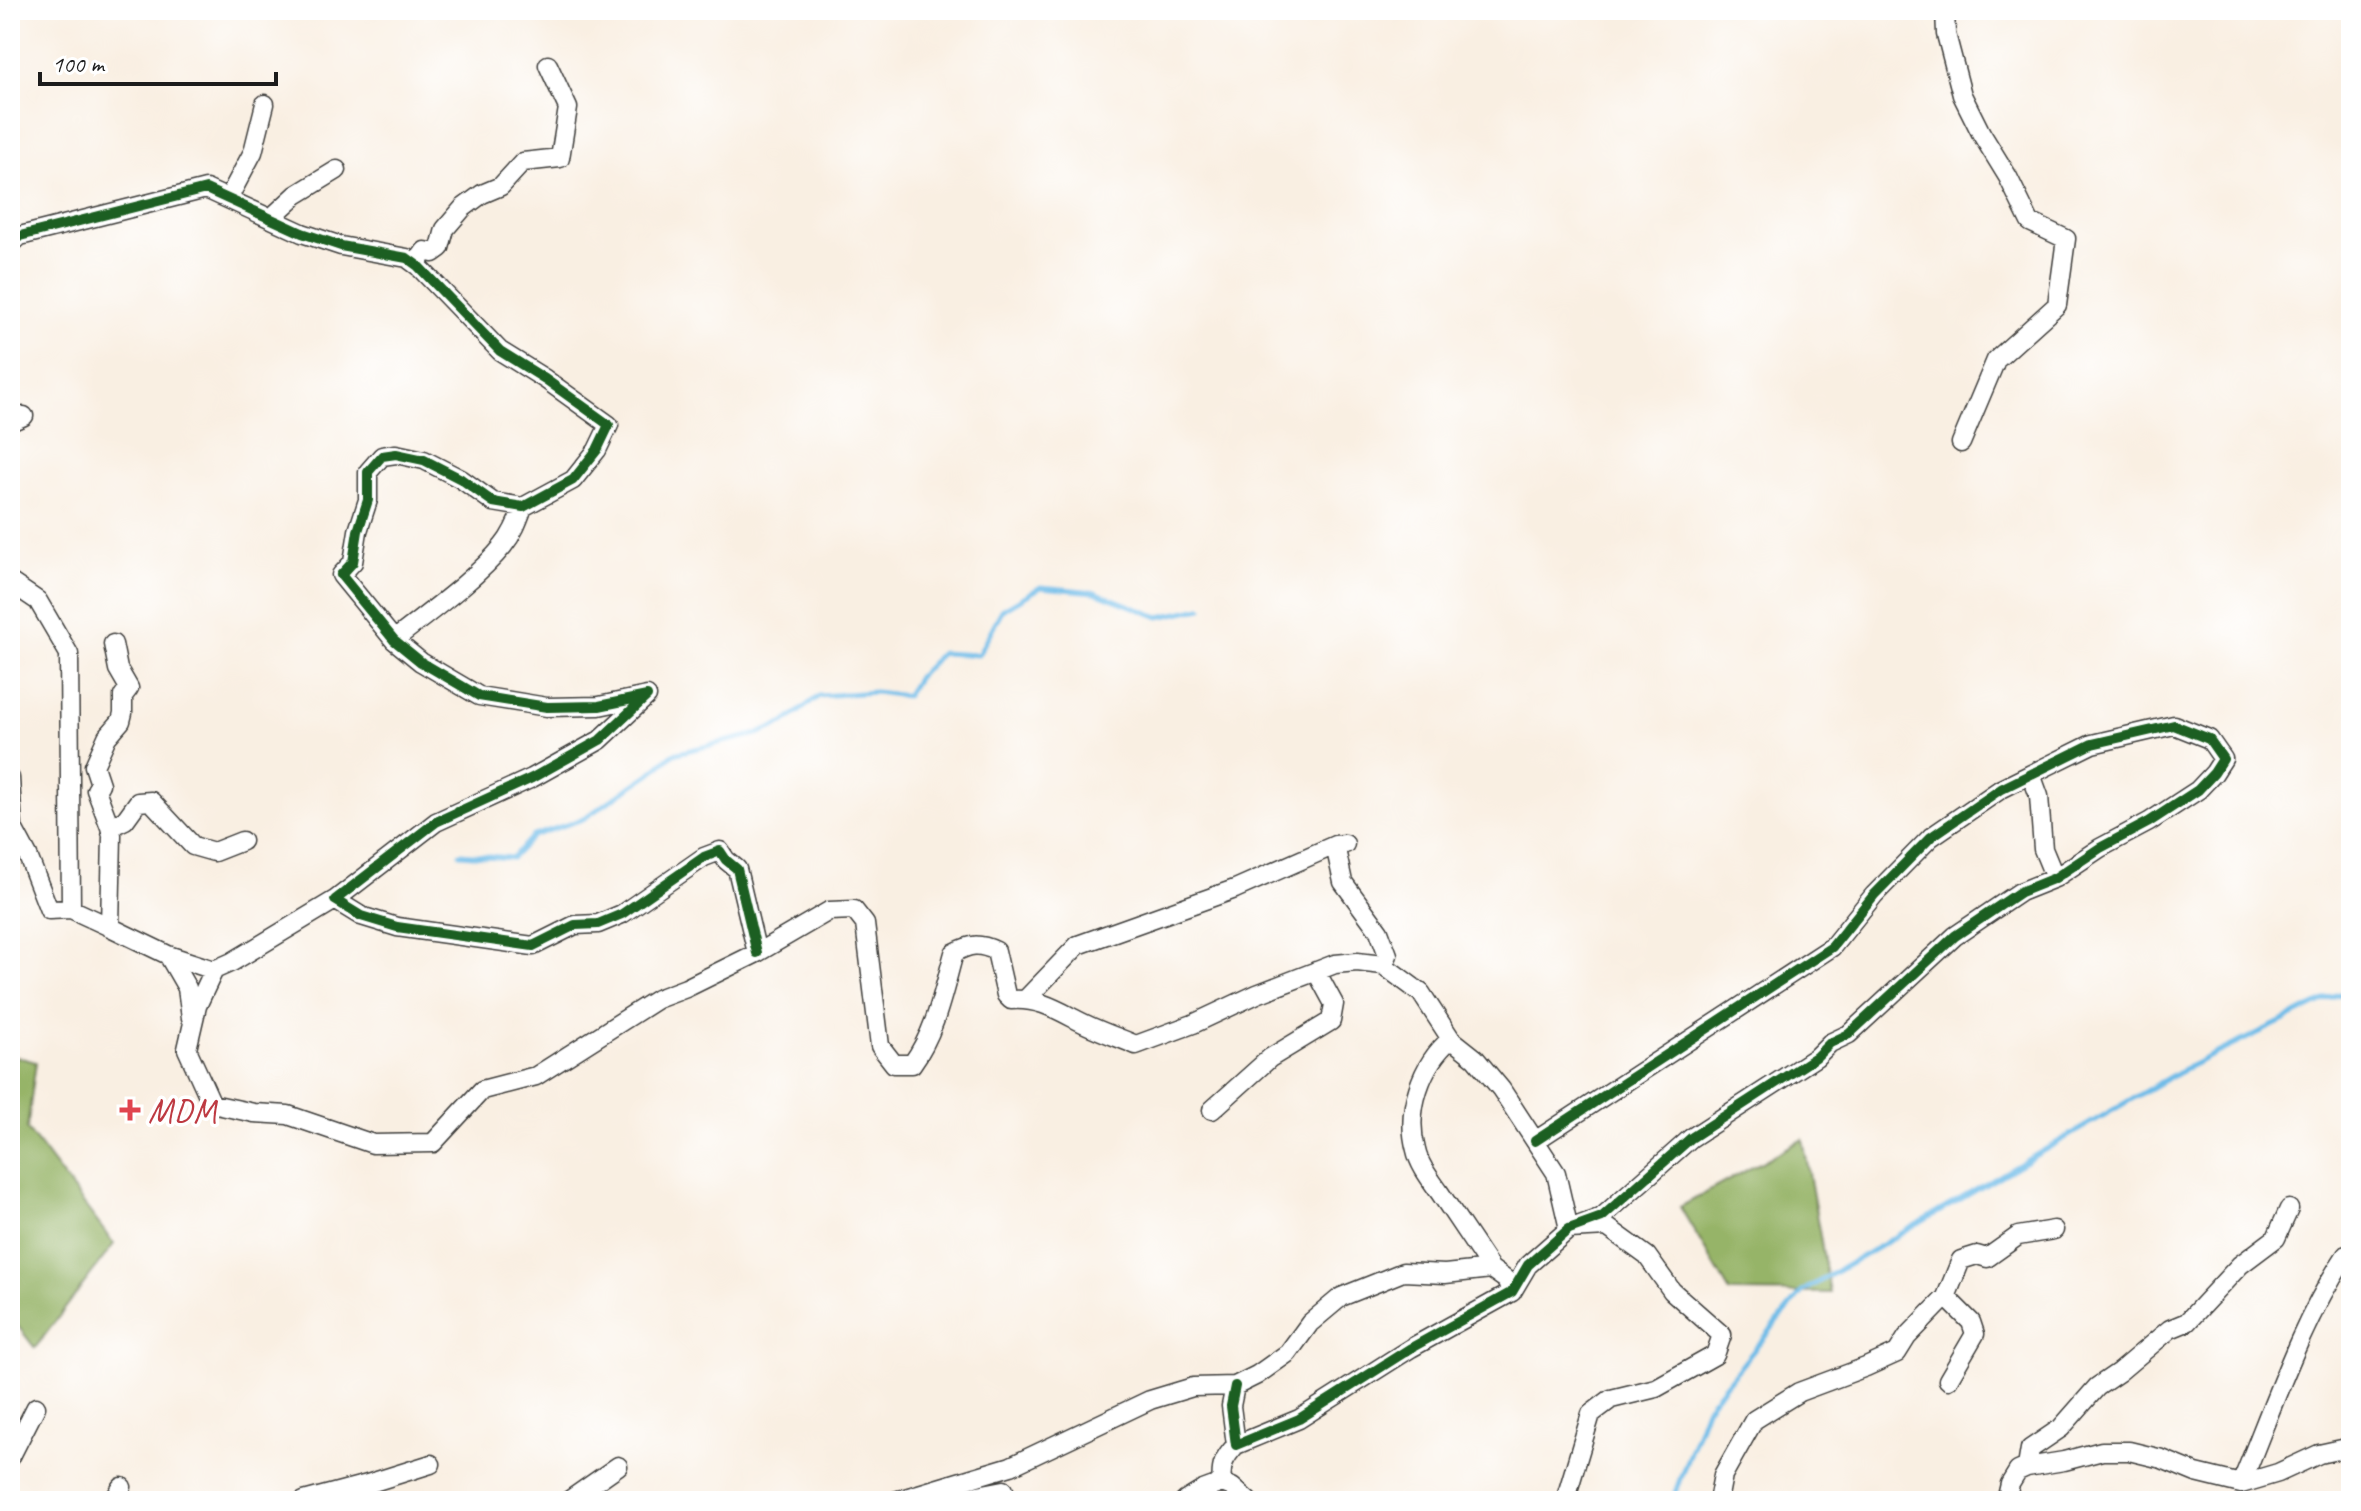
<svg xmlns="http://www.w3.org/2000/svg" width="2361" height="1511" font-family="Caveat,sans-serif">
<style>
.forest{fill:#96b467;stroke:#596842;stroke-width:2}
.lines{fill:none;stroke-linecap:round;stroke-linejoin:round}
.stream{stroke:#6ebce8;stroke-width:5}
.minor-casing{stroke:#3d3c3a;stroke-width:21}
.minor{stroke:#fff;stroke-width:18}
.cycleway-casing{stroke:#fff;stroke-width:15}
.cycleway{stroke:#1b5e20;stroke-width:10}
.health-dot{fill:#e0444e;stroke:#fff;stroke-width:3}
.labels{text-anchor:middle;stroke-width:7;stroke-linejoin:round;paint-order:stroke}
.health-label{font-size:34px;fill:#be3a42;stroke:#fff;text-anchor:start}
</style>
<rect width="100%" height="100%" fill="#fff"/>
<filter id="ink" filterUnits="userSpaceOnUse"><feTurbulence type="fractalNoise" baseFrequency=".0125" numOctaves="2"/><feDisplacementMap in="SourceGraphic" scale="16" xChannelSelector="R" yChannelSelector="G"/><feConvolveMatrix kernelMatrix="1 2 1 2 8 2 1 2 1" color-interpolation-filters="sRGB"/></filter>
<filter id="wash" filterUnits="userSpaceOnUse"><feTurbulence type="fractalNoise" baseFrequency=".006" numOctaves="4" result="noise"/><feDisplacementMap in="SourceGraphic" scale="32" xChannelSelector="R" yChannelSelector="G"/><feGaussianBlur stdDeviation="1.8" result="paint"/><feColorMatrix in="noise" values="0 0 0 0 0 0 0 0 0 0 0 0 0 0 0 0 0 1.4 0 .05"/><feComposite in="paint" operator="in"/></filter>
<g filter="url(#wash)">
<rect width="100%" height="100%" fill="#f9efe2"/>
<!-- forest -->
<path class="forest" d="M 10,1055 L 36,1062 L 27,1129 L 114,1244 L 35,1348 L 10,1316 Z
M 1803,1139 L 1830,1293 L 1730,1292 L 1680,1207 Z"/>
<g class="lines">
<!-- stream -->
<path class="stream" d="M 460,854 L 512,858 L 533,836 L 583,819 L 650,774 L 673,754 L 758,734 L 784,723 L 819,696 L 875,692 L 906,696 L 918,677 L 941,653 L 978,655 L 1002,610 L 1041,587 L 1095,592 L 1159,617 L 1202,608
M 1672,1501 L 1706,1408 L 1803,1291 L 2178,1072 L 2338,994 L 2351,997"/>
</g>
</g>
<g filter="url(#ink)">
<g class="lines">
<!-- minor casing -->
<g class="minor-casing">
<path id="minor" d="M 1945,10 L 1946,34 L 1962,95 L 1981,133 L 2008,177 L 2030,222 L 2066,239 L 2057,305 L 1996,360 L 1961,443
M 228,199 L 253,152 L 265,104
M 271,218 L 296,195 L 337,170
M 10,245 L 20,236 L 206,189 L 302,233 L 341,246 L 407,258 L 418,266 L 500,351 L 545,379 L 609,425 L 597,450 L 573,480 L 523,507 L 493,502 L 461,479 L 424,460 L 396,454 L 382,456 L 368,472 L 368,500 L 358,531 L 353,562 L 341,575 L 394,640 L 421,662 L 479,696 L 547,707 L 599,706 L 647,696 L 600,740 L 532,778 L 436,822 L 335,900 L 361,916 L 397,927 L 533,946 L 575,925 L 598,924 L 622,914 L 704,857 L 720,851 L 726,860 L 737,869 L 757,953
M 418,266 L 420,258 L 425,251 L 433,253 L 440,248 L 445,229 L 463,208 L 482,194 L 501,186 L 523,162 L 560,158 L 568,108 L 548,65
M 10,422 L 24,416
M 10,582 L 38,601 L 69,654 L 71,909
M 394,640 C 428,613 476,579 503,546 C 513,534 518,521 523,507
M 113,644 L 118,669 L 129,688 L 123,696 L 123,713 L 121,721 L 107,737 L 94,766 L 100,784 L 96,790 L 110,827 L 125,820 L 138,802 L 151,801 L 193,846 L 214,852 L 242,841
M 2031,774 L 2039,796 L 2043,849 L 2055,878
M 10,778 L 13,828 L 28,856 L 49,910 L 71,909 L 110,927
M 110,827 L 112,835 L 110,927 L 168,955 L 187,988 L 191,1018
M 1335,845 L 1343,882 L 1379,931 L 1388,955 L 1383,965 L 1421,993 L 1451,1039 L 1475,1058 L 1501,1089 L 1556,1173 L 1569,1229 L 1607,1227 L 1647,1256 L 1672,1291 L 1722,1335 L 1715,1355 L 1656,1388 L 1611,1399 L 1591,1414 L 1565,1501
M 335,900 L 232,962 L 214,970 L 197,1006 L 187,1049 L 212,1104 L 254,1113 L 288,1115 L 373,1144 L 433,1143 L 482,1090 L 536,1076 L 657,999 L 686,988 L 757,953 L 829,911 L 854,910 L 865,924 L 880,1046 L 894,1064 L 912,1064 C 936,1031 943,992 954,953 C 970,944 979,943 996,951 L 1006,995 L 1011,1000 C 1037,998 1054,1008 1077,1020 C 1096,1030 1117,1037 1136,1045 L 1193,1024 L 1257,994 L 1335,964 L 1357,962 L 1383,965
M 168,955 L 214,970
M 1026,999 L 1078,945 L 1235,889 L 1335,845 L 1345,844
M 1451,1039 C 1421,1064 1405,1111 1416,1150 C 1419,1165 1431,1180 1440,1193 C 1457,1218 1474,1244 1491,1269 L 1505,1279 L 1512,1292
M 1212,1110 L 1270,1058 L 1331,1021 L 1334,1004 L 1316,971
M 1946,1297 L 1971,1322 L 1975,1334 L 1948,1380
M 1235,1386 L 1231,1406 L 1236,1445 L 1299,1419 L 1411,1348 L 1512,1292 L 1528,1265 L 1569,1229 L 1602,1217 L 1691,1138 L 1816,1057 L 1830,1043 L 1849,1034 L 1955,936 L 2020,892 L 2055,878 L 2100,848 L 2149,822 L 2198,790 L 2214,773 L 2223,759 L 2209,739 L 2174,725 L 2092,744 L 2001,789 L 1931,837 L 1874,895 L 1832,947 L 1535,1141
M 10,1458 L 36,1407
M 2027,1467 L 2030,1449 L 2061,1428 L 2097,1387 L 2119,1372 L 2170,1329 L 2187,1322 L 2240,1265 L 2276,1238 L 2289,1209
M 1222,1483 C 1220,1466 1224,1458 1236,1445
M 2241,1484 C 2272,1409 2301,1322 2346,1255
M 113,1501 L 122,1487
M 304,1501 L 364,1485 L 431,1464
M 568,1501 L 618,1466
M 895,1501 L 1011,1466 L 1150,1400 L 1193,1387 L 1235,1386 L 1257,1375 L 1288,1353 L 1310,1323 L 1341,1297 L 1376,1283 L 1403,1272 L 1445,1274 L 1491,1269
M 962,1501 L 978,1495 L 1004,1490
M 1185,1501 L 1203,1490 L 1222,1483 L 1232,1487 L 1248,1501
M 1718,1501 L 1723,1475 L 1754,1420 L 1799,1392 L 1866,1367 L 1897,1353 L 1907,1337 L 1946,1297 L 1961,1260 L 1977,1255 L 1987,1258 L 2018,1236 L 2054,1230
M 2006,1501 L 2010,1484 L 2018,1471 L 2027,1467 L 2064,1461 L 2102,1451 L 2129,1451 L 2162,1459 L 2196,1473 L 2241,1484 L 2278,1473 L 2319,1454 L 2351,1447"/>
</g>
<!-- minor -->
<use href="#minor" class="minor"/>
<!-- cycleway casing -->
<g class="cycleway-casing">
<path id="cycleway" d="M 10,245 L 20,236 L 206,189 L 302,233 L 341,246 L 407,258 L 418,266 L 500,351 L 545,379 L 609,425 L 597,450 L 573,480 L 523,507 L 493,502 L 461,479 L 424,460 L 396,454 L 382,456 L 368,472 L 368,500 L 358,531 L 353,562 L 341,575 L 394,640 L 421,662 L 479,696 L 547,707 L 599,706 L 647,696 L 600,740 L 532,778 L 436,822 L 335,900 L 361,916 L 397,927 L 533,946 L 575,925 L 598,924 L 622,914 L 704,857 L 720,851 L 726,860 L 737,869 L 757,953
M 1235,1386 L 1231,1406 L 1236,1445 L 1299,1419 L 1411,1348 L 1512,1292 L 1528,1265 L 1569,1229 L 1602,1217 L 1691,1138 L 1816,1057 L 1830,1043 L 1849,1034 L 1955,936 L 2020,892 L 2055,878 L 2100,848 L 2149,822 L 2198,790 L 2214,773 L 2223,759 L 2209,739 L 2174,725 L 2092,744 L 2001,789 L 1931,837 L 1874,895 L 1832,947 L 1535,1141"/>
</g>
<!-- cycleway -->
<use href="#cycleway" class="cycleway"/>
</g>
</g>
<!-- markers -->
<path class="health-dot" d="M126 1098h8v8h8v8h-8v8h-8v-8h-8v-8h8z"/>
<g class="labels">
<!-- health labels -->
<g class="health-label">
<text x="148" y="1122">MDM</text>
</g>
</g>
<!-- margin -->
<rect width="2361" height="1511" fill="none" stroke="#fff" stroke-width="40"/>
<!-- scale -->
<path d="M40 72v12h236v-12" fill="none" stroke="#1c1c1c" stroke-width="4"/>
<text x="52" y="72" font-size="24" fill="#1c1c1c" stroke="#ffffff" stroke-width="6" paint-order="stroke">100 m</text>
</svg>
